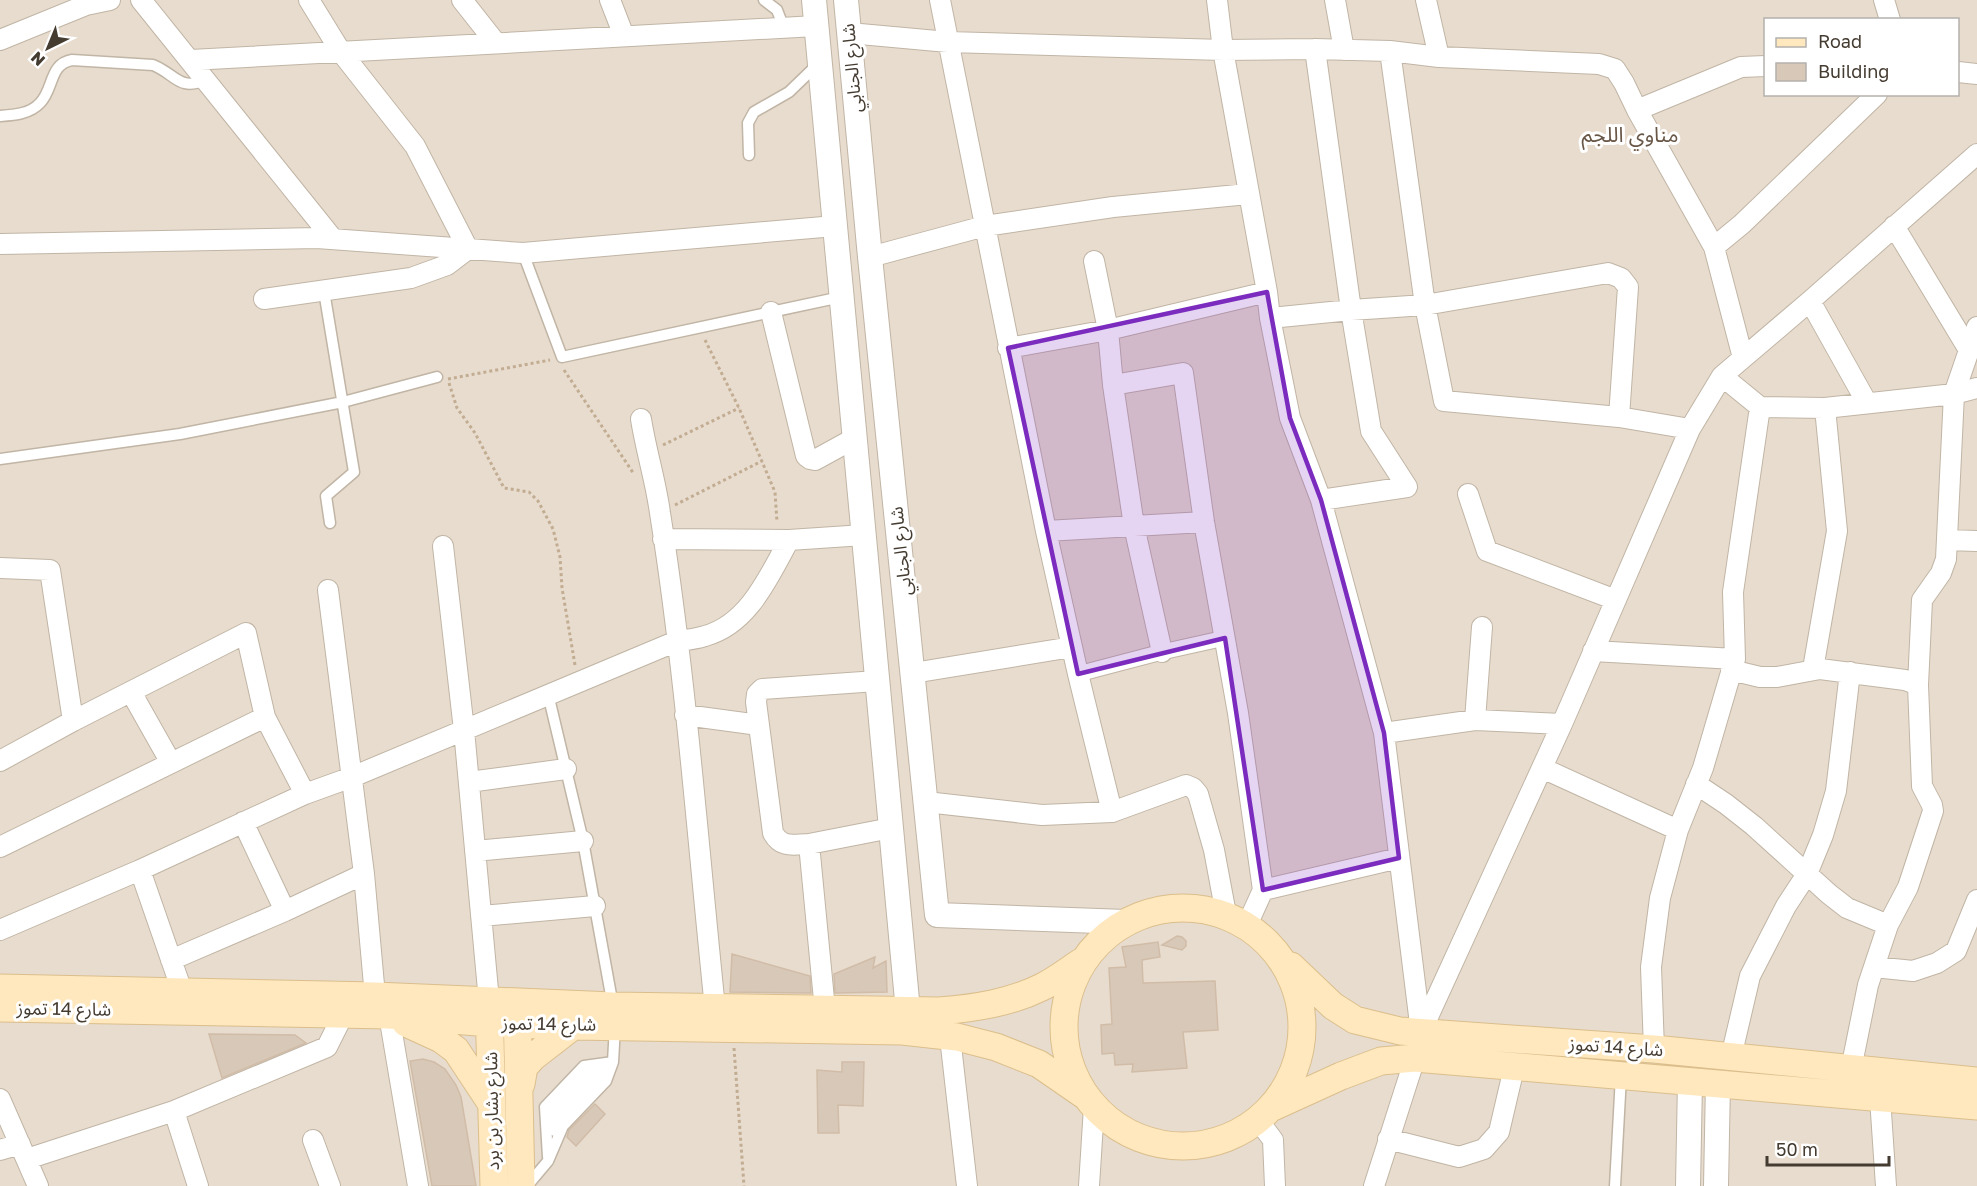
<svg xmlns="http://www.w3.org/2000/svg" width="1977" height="1186" font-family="'Golos Text','Noto Sans Arabic',sans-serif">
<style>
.residential{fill:#e7dcce;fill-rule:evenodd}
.building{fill:#d8c8b8;stroke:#d1bca7;stroke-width:1.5}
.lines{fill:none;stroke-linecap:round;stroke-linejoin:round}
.service-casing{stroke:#c1b5a5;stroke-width:13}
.pedestrian-casing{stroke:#c1b5a5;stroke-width:17}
.minor-casing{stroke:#c1b5a5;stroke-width:22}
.tertiary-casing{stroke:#c1b5a5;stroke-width:26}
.secondary-casing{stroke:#dbbe8c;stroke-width:29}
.path{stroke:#c2ac92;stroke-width:3;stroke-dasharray:3 3;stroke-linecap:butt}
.service{stroke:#fff;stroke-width:10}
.pedestrian{stroke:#fff;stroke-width:15}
.minor{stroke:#fff;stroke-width:20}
.tertiary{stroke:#fff;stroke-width:24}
.secondary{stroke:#ffe8be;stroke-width:27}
.marked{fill:#7b2cbf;fill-opacity:0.2;stroke:#7b2cbf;stroke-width:4.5;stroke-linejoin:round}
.labels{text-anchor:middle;stroke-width:6;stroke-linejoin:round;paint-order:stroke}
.street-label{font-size:18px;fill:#443b31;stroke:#fff}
.quarter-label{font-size:21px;fill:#685747;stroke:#fff}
</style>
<rect width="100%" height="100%" fill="#f3ebe0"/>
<!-- residential -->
<path class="residential" d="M 0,0 L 1977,0 L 1977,1186 L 0,1186 ZM 1766,20 L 1958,20 L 1958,94 L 1766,94 Z"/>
<!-- building -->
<path class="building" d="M 1177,936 L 1182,937 L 1186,941 L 1186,946 L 1182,950 L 1162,945 Z
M 1158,942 L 1160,957 L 1142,960 L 1143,983 L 1215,981 L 1218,1030 L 1183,1032 L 1187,1068 L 1132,1072 L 1133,1064 L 1115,1065 L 1114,1053 L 1102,1054 L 1101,1025 L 1112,1024 L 1109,968 L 1126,967 L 1122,947 Z
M 732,954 L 810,976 L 811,993 L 730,992 Z
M 875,957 L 873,968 L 886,961 L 887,992 L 835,993 L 834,974 Z
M 209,1034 L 295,1035 L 306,1043 L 222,1078 Z
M 423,1059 L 434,1062 L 445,1069 L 456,1085 L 461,1097 L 476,1186 L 432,1186 L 410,1061 Z
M 842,1062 L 864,1062 L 863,1106 L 838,1105 L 839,1133 L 818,1133 L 817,1070 L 842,1072 Z
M 595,1104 L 605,1114 L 576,1146 L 567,1137 L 569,1130 Z"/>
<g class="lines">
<!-- service casing -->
<g class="service-casing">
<path id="service" d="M 764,0 L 777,10 L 784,28
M 0,116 C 14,115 30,114 40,103 C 54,89 49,64 72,60 L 153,65 C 177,75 178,91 206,80
M 749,155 L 748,123 L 754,112 L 789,92 L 819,63
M 523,253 L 562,357 L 841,297
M 324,291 L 354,472 L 326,496 L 330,523
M 0,459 L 180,434 L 343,402 L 437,377
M 548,694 L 583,841 L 613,1006
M 551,1124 L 552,1113 L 591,1071 L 602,1067
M 555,1131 L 557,1121 L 609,1066
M 548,1157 L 545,1107 L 584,1066 L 613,1062
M 527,1186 L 548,1161 L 563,1126 L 606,1081 L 613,1062 L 615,1026
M 1615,1186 L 1621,1076"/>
</g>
<!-- pedestrian casing -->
<g class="pedestrian-casing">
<path id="pedestrian" d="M 1078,674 L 1162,652 L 1225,638"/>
</g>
<!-- minor casing -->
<g class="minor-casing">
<path id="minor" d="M 141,0 L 333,239
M 462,0 L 496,43
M 610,0 L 624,36
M 940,0 L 1046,531 L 1078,674 L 1112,812
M 1217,0 L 1223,50 L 1267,292 L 1270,318 L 1290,418 L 1321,500 L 1384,733 L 1421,1032
M 1335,0 L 1344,50
M 1426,0 L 1439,57
M 1884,0 L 1890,20
M 849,33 L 948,42 L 1223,50 L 1315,49 L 1390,51 L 1439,57 L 1599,64 L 1615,69 L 1624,83 L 1637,110 L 1714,247 L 1743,358
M 0,40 L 86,5 L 110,0
M 1315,49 L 1351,310 L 1371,431 L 1407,487 L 1321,500
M 1390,51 L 1425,305 L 1444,401 L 1619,417 L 1690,429
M 191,60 L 816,26
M 1958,72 L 1977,74
M 1637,110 L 1741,67 L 1766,66
M 1894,226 L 1969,350
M 0,244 L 317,238 L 523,253 L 835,226
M 1714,247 L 1742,224 L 1877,94
M 870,257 L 985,226 L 1113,207 L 1248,194
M 1094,261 L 1108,330 L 1113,385 L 1134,526 L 1162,652
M 264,299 L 411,278 L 447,265 L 468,249 L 415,146 L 341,52 L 309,0
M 1810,301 L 1867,403
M 771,312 L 806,456 L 810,459 L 815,460 L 855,438
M 1270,318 L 1351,310 L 1425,305 L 1608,273 L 1621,278 L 1628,287 L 1619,417
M 1008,348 L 1108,330 L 1267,292
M 1722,376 L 1760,407 L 1825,408 L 1954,394 L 1977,388
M 1113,385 L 1183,373 L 1204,522 L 1238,713 L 1263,890 L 1247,925
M 641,419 C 646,451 656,482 660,513 C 686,677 698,844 715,1008
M 1468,494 L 1487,551 L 1616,600
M 1046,531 L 1204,522
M 663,539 L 789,540 L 864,535
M 1947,540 L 1977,541
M 443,546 L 464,730 L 489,1001
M 0,568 L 50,570 L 73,721
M 328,590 L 364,874 L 375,996
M 1593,651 L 1735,659
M 1813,669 L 1837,531 L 1825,408
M 1731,670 L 1760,677 L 1777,677 L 1820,669 L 1905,680 L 1918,685
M 913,673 L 1072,647
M 131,692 L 171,763
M 685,715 L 759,725
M 1475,720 L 1482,627
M 1384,733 L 1475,720 L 1562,724
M 0,761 L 73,721 L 246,633 L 265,717 L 305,794
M 1542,768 L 1678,830
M 469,782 L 566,769
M 1696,784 L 1726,804 L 1754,826 L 1829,894 L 1847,908 L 1888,925
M 926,802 L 1042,815 L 1112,812 L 1186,785 L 1193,788 L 1198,794 L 1214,850 L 1226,914
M 243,822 L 285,911 L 364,874
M 809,844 C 794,844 782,849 773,833 L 756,702 L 757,694 L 762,689 L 877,681
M 0,847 L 265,717
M 475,851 L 583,841
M 140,870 L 182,991
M 1263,890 L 1399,858
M 481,916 L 595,906
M 0,930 L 140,870 L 305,794 L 352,777 L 677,641 C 687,640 696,639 705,636 C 749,624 769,576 789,540
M 171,960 L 285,911
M 1874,967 L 1913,971 L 1937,963 L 1956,951 L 1977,900
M 825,1010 L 809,844 L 891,828
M 389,1015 L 418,1186
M 1421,1032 L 1562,724 L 1690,429 L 1722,376 L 1810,301 L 1977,154
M 950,1037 L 967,1186
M 1654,1049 L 1651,967 L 1660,898 L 1678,830 L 1703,768 L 1735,659 L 1733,592 L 1760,407
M 1731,1057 L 1750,976 L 1786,906 L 1807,874 L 1823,835 L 1836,791 L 1850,672
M 1851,1069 L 1868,985 L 1888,925 L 1908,887 L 1933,811 L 1932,805 L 1922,786 L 1918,685 L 1922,600 L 1941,573 L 1946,559 L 1954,394 L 1977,327
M 1880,1098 L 1886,1186
M 0,1099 L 38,1186
M 174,1111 L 198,1186
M 1258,1120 L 1273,1140 L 1275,1186
M 1388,1139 L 1459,1157 L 1484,1149 L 1499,1132 L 1514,1068
M 313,1140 L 330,1186
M 0,1150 L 20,1144
M 27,1159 L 174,1111 L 327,1047 L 343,1015
M 1089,1186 L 1094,1107
M 1374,1186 L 1415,1058"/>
</g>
<!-- tertiary casing -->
<g class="tertiary-casing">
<path id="tertiary" d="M 814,0 L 908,1011
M 846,0 L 870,257 L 937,915 L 1126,922
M 1688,1186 L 1690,1081
M 1716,1186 L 1718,1083"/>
</g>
<!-- secondary casing -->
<g class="secondary-casing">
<path id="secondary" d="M1064 1027a119 119 0 1 1 238 0a119 119 0 1 1-238 0Z
M 1291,966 L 1333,1006 L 1355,1020 L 1400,1031 L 1654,1049 L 1977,1081
M 0,988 L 375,996 L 613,1006 L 939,1011 C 975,1008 1010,1003 1042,987 C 1056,980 1069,970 1081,962
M 489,1005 L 494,1186
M 517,1007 L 521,1186
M 0,1008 L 389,1015 L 490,1023 L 573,1026 L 902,1031 L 957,1037 L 996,1047 L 1039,1064 L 1084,1095
M 406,1023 L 441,1039 L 456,1050 L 491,1103
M 521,1084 L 524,1067 L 533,1057 L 573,1026
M 1273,1107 L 1341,1076 L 1381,1061 L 1415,1058 L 1977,1106"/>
</g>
<!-- path -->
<path class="path" d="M 705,340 L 739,408 L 775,492 L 777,522
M 564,370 L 634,474
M 448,379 L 550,360
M 449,383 L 457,408 L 475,433 L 504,488 L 529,492 L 538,501 L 553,529 L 560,557 L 562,588 L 575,665
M 663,445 L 739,408
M 675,505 L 762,461
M 734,1048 L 744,1186"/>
<!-- service -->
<use href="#service" class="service"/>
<!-- pedestrian -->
<use href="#pedestrian" class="pedestrian"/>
<!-- minor -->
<use href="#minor" class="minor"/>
<!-- tertiary -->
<use href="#tertiary" class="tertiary"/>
<!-- secondary -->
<use href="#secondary" class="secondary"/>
</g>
<!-- marked area -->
<path class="marked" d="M 1267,292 L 1290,418 L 1321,500 L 1384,733 L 1399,858 L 1263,890 L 1225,638 L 1078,674 L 1008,348 Z"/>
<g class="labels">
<!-- street labels -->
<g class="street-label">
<text transform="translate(852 68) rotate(-95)" y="6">شارع الجنابي</text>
<text transform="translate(901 551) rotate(-96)" y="6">شارع الجنابي</text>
<text transform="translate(64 1009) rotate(1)" y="6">شارع 14 تموز</text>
<text transform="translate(549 1024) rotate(1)" y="6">شارع 14 تموز</text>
<text transform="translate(1616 1047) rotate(4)" y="6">شارع 14 تموز</text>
<text transform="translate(492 1111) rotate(-91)" y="6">شارع بشار بن برد</text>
</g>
<!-- quarter labels -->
<g class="quarter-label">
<text x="1630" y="142">مناوي اللجم</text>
</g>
</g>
<!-- legend -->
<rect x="1764" y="18" width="195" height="78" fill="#ffffff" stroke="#b4b1ad" stroke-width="1.5"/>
<rect x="1776" y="38" width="30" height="9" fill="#ffe8be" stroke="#b4b1ad" stroke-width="1.5"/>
<text x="1818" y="48" font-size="18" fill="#443b31">Road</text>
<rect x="1776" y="63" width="30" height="18" fill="#d8c8b8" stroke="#b4b1ad" stroke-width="1.5"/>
<text x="1818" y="78" font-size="18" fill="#443b31">Building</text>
<!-- north arrow -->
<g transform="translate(48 48) rotate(223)" stroke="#ffffff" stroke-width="4.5" paint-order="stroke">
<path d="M0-4.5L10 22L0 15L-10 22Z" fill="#443b31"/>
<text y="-9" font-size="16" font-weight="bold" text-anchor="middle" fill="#443b31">N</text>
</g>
<!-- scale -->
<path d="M1767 1156v9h122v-9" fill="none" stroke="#443b31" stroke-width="3"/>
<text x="1776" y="1156" font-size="18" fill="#443b31" stroke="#ffffff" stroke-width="4.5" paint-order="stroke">50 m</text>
</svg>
